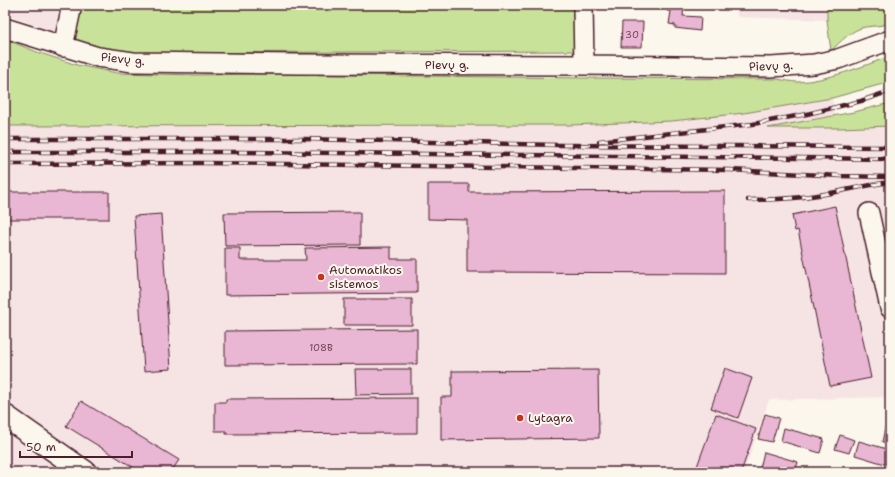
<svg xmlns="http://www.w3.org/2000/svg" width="895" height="477" font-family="'Shantell Sans',sans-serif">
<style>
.built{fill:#f6e4e5}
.green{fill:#c8e399;stroke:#898162}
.building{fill:#e9b6d4;stroke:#4a1f2b}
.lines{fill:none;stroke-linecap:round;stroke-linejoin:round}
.minor-casing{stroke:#4a1f2b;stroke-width:22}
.major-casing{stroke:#4a1f2b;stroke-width:25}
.minor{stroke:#fbf7ec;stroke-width:19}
.major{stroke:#fbf7ec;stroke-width:22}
.rail-casing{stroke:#4a1f2b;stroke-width:4.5}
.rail{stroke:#fbf7ec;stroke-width:3;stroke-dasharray:9;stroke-linecap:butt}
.poi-dot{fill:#c8321e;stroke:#fbf7ec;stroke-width:1.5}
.labels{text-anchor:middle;stroke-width:4;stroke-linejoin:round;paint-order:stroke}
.number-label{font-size:10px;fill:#724555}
.street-label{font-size:12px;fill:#4a1f2b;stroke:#fbf7ec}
.poi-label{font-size:12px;fill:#4a1f2b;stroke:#fbf7ec;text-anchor:start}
</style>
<rect width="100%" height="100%" fill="#fbf7ec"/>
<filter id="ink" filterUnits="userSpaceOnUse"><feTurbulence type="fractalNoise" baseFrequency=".025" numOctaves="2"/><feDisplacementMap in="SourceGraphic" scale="8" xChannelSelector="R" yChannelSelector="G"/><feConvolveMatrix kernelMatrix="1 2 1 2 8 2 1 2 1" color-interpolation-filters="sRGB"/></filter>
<g filter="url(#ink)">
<!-- built -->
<path class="built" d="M 5,5 L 64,5 L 59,34 L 5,14 Z
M 736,5 L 827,5 L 827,20 L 737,17 Z
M 832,98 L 835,115 L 771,128 L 839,128 L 890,126 L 890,397 L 769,400 L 744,472 L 5,472 L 5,126 L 570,125 L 672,121 L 744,113 Z"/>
<!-- green -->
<path class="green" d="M 64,5 L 583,5 L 584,51 L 133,53 L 98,48 L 59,34 Z
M 827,5 L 890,5 L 890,23 C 882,26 874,26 865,27 C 851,30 841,41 831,51 L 827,20 Z
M 5,39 L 37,52 L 77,65 L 117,73 L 196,75 L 259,74 L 585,78 L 777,79 C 784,80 791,82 798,82 C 825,81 865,66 890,56 L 890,82 L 832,98 L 744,113 L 672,121 L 570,125 L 5,126 Z
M 890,103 L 890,126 L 839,128 L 768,128 L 854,112 Z"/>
<!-- building -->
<path class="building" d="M 667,5 L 684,6 L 683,16 L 701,17 L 700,31 L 675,28 L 675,25 L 669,24 L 671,11 L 667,11 Z
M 750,5 L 798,5 L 798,9 L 750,8 Z
M 622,22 L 643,22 L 642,47 L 621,47 Z
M 428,184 L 469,184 L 469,192 L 725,191 L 725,273 L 467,272 L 467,220 L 428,219 Z
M 5,192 L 109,192 L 109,219 L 5,219 Z
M 835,206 L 871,378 L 830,386 L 798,230 L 795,231 L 792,215 Z
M 360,212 L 360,245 L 225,246 L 224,213 Z
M 161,214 L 171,369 L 144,371 L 134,216 Z
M 391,247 L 391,259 L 417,259 L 417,293 L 225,295 L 225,248 L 240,248 L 240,260 L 306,260 L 305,248 Z
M 344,299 L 412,299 L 412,325 L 344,325 Z
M 417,329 L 417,364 L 225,365 L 225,331 Z
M 725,368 L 752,378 L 738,418 L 711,408 Z
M 355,369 L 411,369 L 411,394 L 356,395 Z
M 598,370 L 599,438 L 441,440 L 441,397 L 452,397 L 452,371 Z
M 417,398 L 417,433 L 226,434 L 226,431 L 215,431 L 215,402 L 226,402 L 226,399 Z
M 81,401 L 179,460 L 171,472 L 141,472 L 66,426 Z
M 716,414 L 756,429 L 741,472 L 695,472 Z
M 765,414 L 779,418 L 772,442 L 758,439 Z
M 886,424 L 890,424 L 890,443 L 882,442 Z
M 784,428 L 824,439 L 820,453 L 781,441 Z
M 840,435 L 854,440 L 849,453 L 835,449 Z
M 859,441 L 890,450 L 890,457 L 888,465 L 855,455 Z
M 764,452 L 798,462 L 795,472 L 759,472 Z"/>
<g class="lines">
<!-- minor casing -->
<g class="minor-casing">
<path id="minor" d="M 583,5 L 584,65
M 5,28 L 98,57 L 133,62 L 299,64 L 584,65 L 771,67 L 814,64 L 838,59 L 890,40
M 63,47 L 72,5
M 869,213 L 890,308"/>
</g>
<!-- major casing -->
<g class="major-casing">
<path id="major" d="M 5,416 L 85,472"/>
</g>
<!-- minor -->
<use href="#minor" class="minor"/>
<!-- major -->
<use href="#major" class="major"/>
<!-- rail casing -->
<g class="rail-casing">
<path id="rail" d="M 5,139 L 303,139 L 559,145 L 890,147
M 599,141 L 753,124 L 807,114 L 861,101 L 890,91
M 5,152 L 242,152 L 890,159
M 5,164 L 204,163 L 730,170 L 840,176 L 890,177
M 748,200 C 774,200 800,198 825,194 C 847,190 868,185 890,182"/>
</g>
<!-- rail -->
<use href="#rail" class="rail"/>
</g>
</g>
<!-- markers -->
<g class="poi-dot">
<circle cx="321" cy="277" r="4"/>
<circle cx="520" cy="418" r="4"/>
</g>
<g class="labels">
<!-- number labels -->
<g class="number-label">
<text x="632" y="38">30</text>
<text x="321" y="351">108B</text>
</g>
<!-- street labels -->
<g class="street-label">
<text transform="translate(123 59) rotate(6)" y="4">Pievų g.</text>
<text x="447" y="69">Pievų g.</text>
<text transform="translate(771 66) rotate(-2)" y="4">Pievų g.</text>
</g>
<!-- poi labels -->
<g class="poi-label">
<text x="329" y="274">Automatikos<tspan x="329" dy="14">sistemos</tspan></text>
<text x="528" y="422">Lytagra</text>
</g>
</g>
<!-- margin -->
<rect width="895" height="477" fill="none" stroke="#fbf7ec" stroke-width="20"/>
<rect x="10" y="10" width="875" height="457" fill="none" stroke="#4a1f2b" stroke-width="1.5" filter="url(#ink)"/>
<!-- scale -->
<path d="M20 451v6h112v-6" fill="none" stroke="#4a1f2b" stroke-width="2"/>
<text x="26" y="451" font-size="12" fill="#4a1f2b" stroke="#fbf7ec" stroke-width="3" paint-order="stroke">50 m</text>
</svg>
